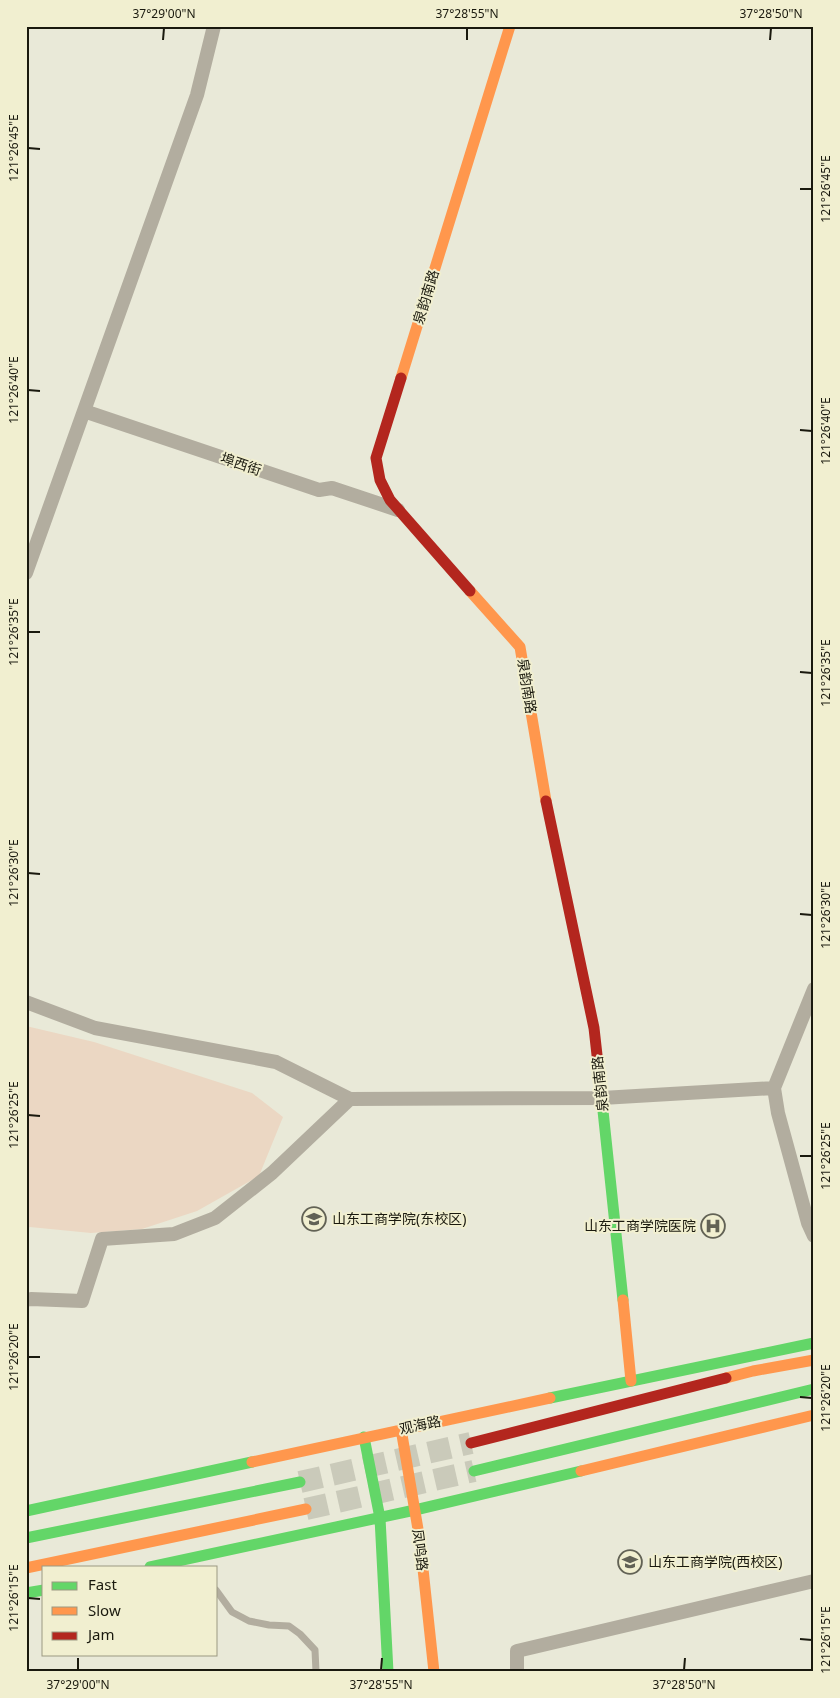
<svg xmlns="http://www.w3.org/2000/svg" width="840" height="1698" font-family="'Noto Sans','Noto Sans SC',sans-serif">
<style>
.green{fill:#ebd7c3}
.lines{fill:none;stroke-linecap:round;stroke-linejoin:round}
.primary-tunnel{stroke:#cacaba;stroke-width:22;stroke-dasharray:22 11;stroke-linecap:butt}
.lane{stroke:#b2ad9f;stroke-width:7}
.street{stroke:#b2ad9f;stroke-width:14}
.fast{stroke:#63d668;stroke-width:11}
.slow{stroke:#ff974d;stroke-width:11}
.jam{stroke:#b3261e;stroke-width:11}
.ticks{fill:none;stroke:#1a190e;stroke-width:2}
.labels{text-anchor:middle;stroke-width:4;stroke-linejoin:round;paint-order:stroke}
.street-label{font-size:14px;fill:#1a190e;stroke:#f1efd0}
.poi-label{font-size:14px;fill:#1a190e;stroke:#f1efd0;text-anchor:start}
.neatline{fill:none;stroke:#1a190e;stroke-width:2}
.ticks-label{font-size:12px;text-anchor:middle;fill:#1a190e}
</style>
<rect width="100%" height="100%" fill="#e9e9d8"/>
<!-- green -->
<path class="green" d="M 26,1026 L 94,1042 L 252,1093 L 283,1117 L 259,1176 L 197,1211 L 142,1229 L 91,1233 L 30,1227 L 26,1229 Z"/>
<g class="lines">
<!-- primary-tunnel -->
<path class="primary-tunnel" d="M 300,1482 L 471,1443
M 306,1509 L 474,1471"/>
<!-- lane -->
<path class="lane" d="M 216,1590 L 232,1612 L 249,1621 L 269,1625 L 289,1626 L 300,1634 L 315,1650 L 316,1672"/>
<!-- street -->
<path class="street" d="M 84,411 L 319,490 L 332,488 L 398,510
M 26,573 L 197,95 L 214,26
M 814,989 L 774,1088 L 778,1113 L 808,1223 L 814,1236
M 26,1002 L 95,1028 L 276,1062 L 350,1099
M 26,1300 L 31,1299 L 82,1301 L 102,1239 L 174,1234 L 215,1218 L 272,1173 L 350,1099 L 602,1098 L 774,1088
M 517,1672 L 517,1651 L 814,1581"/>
<!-- fast -->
<path class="fast" d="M 599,1073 L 623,1300
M 550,1398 L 814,1343
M 364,1437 L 380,1518 L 388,1672
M 474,1471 L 814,1389
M 26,1511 L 252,1462
M 26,1538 L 300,1482
M 150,1567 L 415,1510 L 581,1471
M 26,1593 L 44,1590"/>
<!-- slow -->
<path class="slow" d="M 401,378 L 510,26
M 470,591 L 520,647 L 546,801
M 623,1300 L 631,1381
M 726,1378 L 753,1371 L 814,1360
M 401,1429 L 420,1541 L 434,1672
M 252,1462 L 550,1398
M 581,1471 L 814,1415
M 26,1568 L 306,1509"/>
<!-- jam -->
<path class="jam" d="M 401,378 L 376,458 L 380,480 L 390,500 L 470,591
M 546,801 L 594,1028 L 599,1073
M 471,1443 L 726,1378"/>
</g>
<!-- ticks -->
<path class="ticks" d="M 163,40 L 164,28M 467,40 L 467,28M 770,40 L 771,28M 28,148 L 40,149M 800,189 L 812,189M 28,390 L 40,391M 800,430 L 812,431M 28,632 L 40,632M 800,672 L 812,673M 28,873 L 40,874M 800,914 L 812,915M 28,1115 L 40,1116M 800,1156 L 812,1156M 28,1357 L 40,1357M 800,1397 L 812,1398M 28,1598 L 40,1599M 800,1639 L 812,1640M 78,1670 L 78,1658M 381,1670 L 382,1658M 684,1670 L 685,1658"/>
<!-- icons -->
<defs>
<g id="university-ring" transform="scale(1.25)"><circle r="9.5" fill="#f1efd0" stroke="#626255" stroke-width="1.5"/><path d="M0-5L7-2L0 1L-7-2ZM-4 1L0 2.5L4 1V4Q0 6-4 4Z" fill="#626255"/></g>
<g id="hospital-ring" transform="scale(1.25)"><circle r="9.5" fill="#f1efd0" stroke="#626255" stroke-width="1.5"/><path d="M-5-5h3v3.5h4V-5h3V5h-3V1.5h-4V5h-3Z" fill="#626255"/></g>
</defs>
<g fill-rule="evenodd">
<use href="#university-ring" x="314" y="1219"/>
<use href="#hospital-ring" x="713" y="1226"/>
<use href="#university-ring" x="630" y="1562"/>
</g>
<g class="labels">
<!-- street labels -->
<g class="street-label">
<text transform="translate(426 297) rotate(-73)" y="5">泉韵南路</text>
<text transform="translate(241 464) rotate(19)" y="5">埠西街</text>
<text transform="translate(527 686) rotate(81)" y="5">泉韵南路</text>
<text transform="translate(600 1084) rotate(-96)" y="5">泉韵南路</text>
<text transform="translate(420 1425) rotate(-12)" y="5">观海路</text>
<text transform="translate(420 1550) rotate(83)" y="5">凤鸣路</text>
</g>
<!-- poi labels -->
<g class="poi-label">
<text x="332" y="1224">山东工商学院(东校区)</text>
<text x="696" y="1231" text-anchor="end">山东工商学院医院</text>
<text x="648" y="1567">山东工商学院(西校区)</text>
</g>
</g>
<!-- border -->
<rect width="840" height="1698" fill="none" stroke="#f1efd0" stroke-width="55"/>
<!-- legend -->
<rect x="42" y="1566" width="175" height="90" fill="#f1efd0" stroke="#9b9982"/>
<rect x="52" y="1582" width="25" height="8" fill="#63d668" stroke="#9b9982"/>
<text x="88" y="1590" font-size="15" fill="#1a190e">Fast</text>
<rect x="52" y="1607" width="25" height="8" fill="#ff974d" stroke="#9b9982"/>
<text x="88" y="1616" font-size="15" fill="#1a190e">Slow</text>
<rect x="52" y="1632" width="25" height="8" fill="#b3261e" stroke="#9b9982"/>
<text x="88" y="1640" font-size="15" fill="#1a190e">Jam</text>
<rect x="28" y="28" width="784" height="1642" class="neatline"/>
<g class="ticks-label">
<text x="164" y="18">37°29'00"N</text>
<text x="467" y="18">37°28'55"N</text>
<text x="771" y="18">37°28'50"N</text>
<text transform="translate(14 148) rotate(-90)" y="4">121°26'45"E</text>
<text transform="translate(826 189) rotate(-90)" y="4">121°26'45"E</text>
<text transform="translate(14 390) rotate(-90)" y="4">121°26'40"E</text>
<text transform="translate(826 431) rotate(-90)" y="4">121°26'40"E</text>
<text transform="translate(14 632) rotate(-90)" y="4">121°26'35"E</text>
<text transform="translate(826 673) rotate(-90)" y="4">121°26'35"E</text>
<text transform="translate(14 873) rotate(-90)" y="4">121°26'30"E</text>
<text transform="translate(826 915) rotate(-90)" y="4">121°26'30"E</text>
<text transform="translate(14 1115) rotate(-90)" y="4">121°26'25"E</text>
<text transform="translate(826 1156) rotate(-90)" y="4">121°26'25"E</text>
<text transform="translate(14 1357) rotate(-90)" y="4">121°26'20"E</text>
<text transform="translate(826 1398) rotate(-90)" y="4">121°26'20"E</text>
<text transform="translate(14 1598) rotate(-90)" y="4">121°26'15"E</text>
<text transform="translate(826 1640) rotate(-90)" y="4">121°26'15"E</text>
<text x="78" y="1689">37°29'00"N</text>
<text x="381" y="1689">37°28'55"N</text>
<text x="684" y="1689">37°28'50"N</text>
</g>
</svg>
